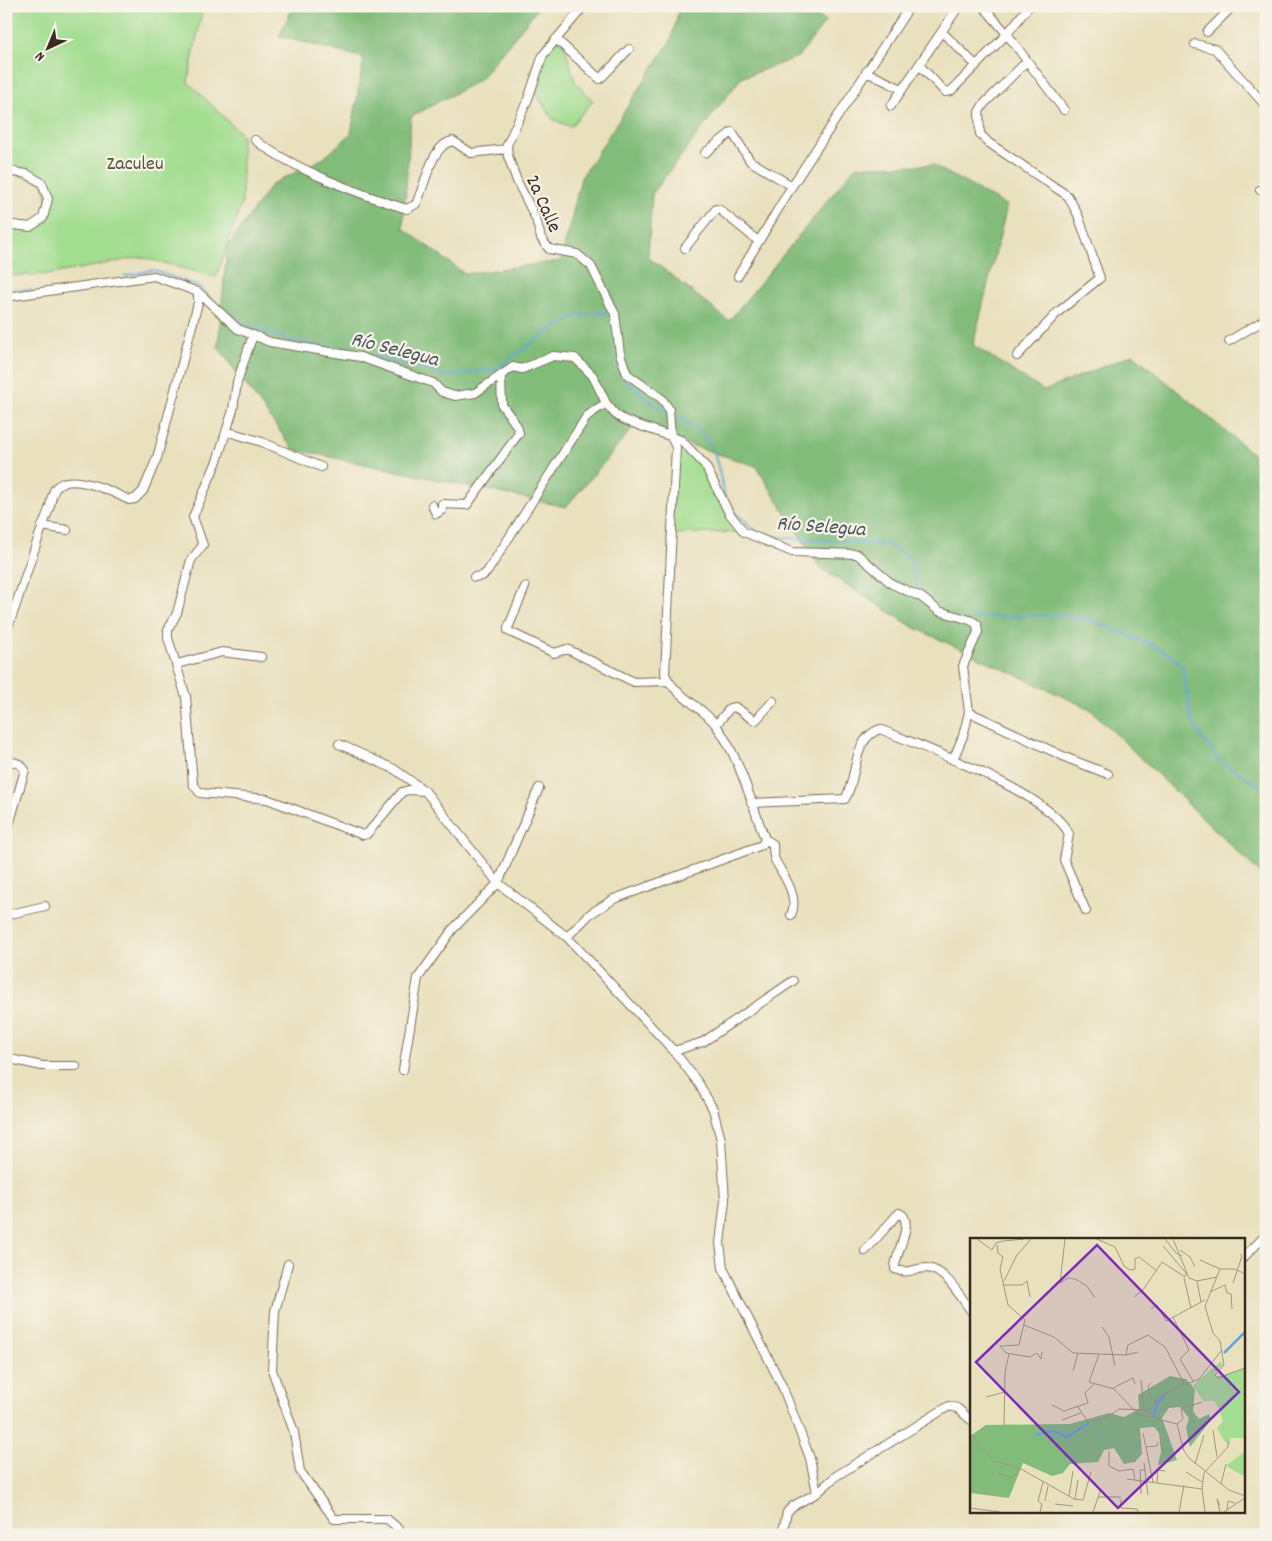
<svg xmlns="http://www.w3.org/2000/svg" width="1272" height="1541" font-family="Dekko,sans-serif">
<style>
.green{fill:#a3dd90;stroke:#6f8457}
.forest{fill:#82bc7a;stroke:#5e734c}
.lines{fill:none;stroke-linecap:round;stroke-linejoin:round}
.stream{stroke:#67a5d9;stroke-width:2}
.minor-casing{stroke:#786a56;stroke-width:10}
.minor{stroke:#fff;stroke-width:8}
.labels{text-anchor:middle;stroke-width:4.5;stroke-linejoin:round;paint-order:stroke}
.park-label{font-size:20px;fill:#55573a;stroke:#f7f3e8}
.street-label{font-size:20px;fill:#3b2a1e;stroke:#f7f3e8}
.water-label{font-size:21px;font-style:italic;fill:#4a555f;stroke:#f7f3e8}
.inset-river{fill:none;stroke:#67a5d9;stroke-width:2.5}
.inset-road{fill:none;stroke:#a3977d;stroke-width:1}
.view{fill:#7b2cbf;fill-opacity:0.15;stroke:#7b2cbf;stroke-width:2.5}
.inset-edge{fill:none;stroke:#3b2a1e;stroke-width:2.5}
</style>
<rect width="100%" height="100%" fill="#f7f3e8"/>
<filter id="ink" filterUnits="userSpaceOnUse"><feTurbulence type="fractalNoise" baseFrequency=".02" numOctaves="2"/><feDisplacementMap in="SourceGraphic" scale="10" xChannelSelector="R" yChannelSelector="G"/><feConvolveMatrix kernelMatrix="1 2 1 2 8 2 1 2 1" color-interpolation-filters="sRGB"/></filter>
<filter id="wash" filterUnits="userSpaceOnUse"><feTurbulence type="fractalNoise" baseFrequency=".0096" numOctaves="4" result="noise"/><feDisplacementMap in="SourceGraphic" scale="20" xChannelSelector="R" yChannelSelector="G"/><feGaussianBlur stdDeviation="1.12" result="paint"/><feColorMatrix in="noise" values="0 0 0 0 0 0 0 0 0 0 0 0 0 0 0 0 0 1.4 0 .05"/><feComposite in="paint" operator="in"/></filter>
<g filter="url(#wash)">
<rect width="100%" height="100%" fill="#e9e0bd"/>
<!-- green -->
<path class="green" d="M 6,6 L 206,6 L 202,11 L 188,82 L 242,135 L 242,203 L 216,277 L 141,257 L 52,274 L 6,276 L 6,223 L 30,227 C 49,214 50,204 42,183 L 6,171 Z
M 553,33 L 565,46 L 575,82 L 593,101 L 570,127 L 553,119 L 536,94 L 542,78 L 530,73 L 539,53 Z
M 683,445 L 703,464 L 744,532 L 671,534 L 676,447 Z"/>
<!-- forest -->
<path class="forest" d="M 294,6 L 540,6 L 479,80 L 411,117 L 403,228 L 465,274 L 561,261 L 581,178 L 671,40 L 680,6 L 797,6 L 826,21 L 798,57 L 741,78 L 652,194 L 648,257 L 729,321 L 856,166 L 933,165 L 1007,206 L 973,345 L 1044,391 L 1133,354 L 1266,465 L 1266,879 L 1090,709 L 913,627 L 820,568 L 756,466 L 634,427 L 566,507 L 293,449 L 218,347 L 227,247 L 272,184 L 324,158 L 351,134 L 364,58 L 279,36 Z"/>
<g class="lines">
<!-- stream -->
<path class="stream" d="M 125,276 L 153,270 L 200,287 L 217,305
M 6,290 L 32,290
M 233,320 L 293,341 L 357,352 L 447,376 L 496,369 L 547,332 L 576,316 L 611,312
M 622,372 L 624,378 L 652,404 L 666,411
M 672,414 C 717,435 714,453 725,497
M 730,508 L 762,536 L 888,545 C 916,556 912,566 918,593
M 971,617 L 1063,615 L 1090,620 L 1153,645 L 1170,655 L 1183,667 L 1191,718 L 1201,737 L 1218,759 L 1266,790"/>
</g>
</g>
<g filter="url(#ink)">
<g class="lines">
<!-- minor casing -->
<g class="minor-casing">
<path id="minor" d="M 983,6 L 1007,34 L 1064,110
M 1165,7 L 1166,6
M 942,32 L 976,65
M 1207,32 L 1233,6
M 556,39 L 600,79 L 629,49
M 1195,44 L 1215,49 L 1266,106
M 919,65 L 945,92 L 951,91 L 1007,34 L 1029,6
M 866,72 L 902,89
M 891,106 L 959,6
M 255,140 C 293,169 361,195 407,209 L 416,204 C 425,187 431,144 453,141 L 471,153 L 507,149
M 705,153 L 732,132 L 750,161 L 792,186
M 6,171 L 27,174 L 42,183 L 48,199 L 43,218 L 30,227 L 6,224
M 1260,190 L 1266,187
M 685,248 L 716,209 L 720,210 L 758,241
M 738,276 L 792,186 L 910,6
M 6,297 L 154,276 L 198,292 L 238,329 L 253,335 L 270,342 L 360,357 L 433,383 L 442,392 L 455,396 L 475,393 L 513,367 L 522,369 L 553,356 L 575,358 L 593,376 L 606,403 L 615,414 L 624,420 L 681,440 L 705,465 L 729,513 L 744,532 L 792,552 L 857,554 L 892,584 L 921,597 L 939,611 L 970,620 L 977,624 L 978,632 L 963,666 L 969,712 L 963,736 L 953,760
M 253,335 L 237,382 L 233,410 L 217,461 L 193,517 L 203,545 L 191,560 L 177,613 L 168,630 L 168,638 L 186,697 L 193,784 L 200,793 L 267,799 L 363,835 L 367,834 L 402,792 L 409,790 L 425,791
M 1229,341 L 1266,319
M 1017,356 L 1058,312 L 1100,278 L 1078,215 L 1068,196 L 989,143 L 980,134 L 979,112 L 983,105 L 1027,61
M 226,431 L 262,442 L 321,467
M 432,505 L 436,514 L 442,510 L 442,504 L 467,505 L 519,433 L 517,426 L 502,405 L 501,378
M 42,526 L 67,530
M 474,577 L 482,576 L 487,572 L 587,416 L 606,403
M 525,587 L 508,628 L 508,631 L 554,653 L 567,649 L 634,682 L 668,681
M 6,633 C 21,592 33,550 49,509 C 52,501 51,490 59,485 C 75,474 113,492 129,500 L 135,499 L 143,491 L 157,458 L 198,303 L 198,292
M 177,664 L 222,652 L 261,657
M 969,712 L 1067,758 L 1108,774
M 716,725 L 730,708 L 735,707 L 754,720 L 756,720 L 773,701
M 339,744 L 394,769 L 425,791 L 498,883 L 567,937 L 674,1051 L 699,1084 L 713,1109 L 721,1140 L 725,1201 L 720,1243 L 723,1268 L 783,1388 L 810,1458 L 817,1493
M 6,760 L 20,764 L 25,770 L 6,835
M 751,803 L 845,799 C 858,779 851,739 880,729 C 924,748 1050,793 1069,834 L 1064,860 L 1086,911
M 765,839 L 773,844 C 773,849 773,855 775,860 C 783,875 800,897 791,915
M 6,915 L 45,906
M 567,937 L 590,914 L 614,899 L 762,845 L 765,839 C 751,802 740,758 716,725 C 701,705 675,697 665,674 L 676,447 L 671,437 L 669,409 L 662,399 L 627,374 L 620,354 L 615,314 L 591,266 L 577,254 L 549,249 L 541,238 L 536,219 L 517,181 L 508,156 L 507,145 L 528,99 L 543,55 L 584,6
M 674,1051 L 703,1042 L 793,981
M 6,1058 L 42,1066 L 76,1066
M 403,1070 L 418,978 L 453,929 L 498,883 L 539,788
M 1265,1125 L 1266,1126
M 865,1251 L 897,1215 L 899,1213 C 917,1220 893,1257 895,1269 C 907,1275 915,1268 926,1268 C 946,1269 961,1298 971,1311
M 1243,1258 L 1266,1235
M 288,1264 L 275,1311 L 272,1370 L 294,1432 L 300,1471 L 334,1519 L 387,1519 L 399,1529 L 397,1535
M 782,1535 L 787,1512 L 793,1506 L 817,1493 L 836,1476 L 949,1406 L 957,1408 L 971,1420"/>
</g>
<!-- minor -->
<use href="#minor" class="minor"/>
</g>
</g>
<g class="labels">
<!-- park labels -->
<g class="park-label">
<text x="135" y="169">Zaculeu</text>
</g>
<!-- street labels -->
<g class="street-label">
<text transform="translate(545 203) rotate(66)" y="7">2a Calle</text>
</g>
<!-- water labels -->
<g class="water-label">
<text transform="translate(395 348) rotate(14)" y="7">Río Selegua</text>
<text transform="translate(821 525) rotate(4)" y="7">Río Selegua</text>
</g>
</g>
<!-- overview -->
<g transform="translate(970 1238)">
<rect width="275" height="275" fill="#e9e0bd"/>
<path d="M 251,123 L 253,127 L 245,135 L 246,139 L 275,130 L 275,203 L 273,200 L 260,200 L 260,206 L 255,204 L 247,190 L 253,183 L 249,171 L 244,163 L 233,163 L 223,147 ZM 275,213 L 275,239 L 256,228 Z" fill="#a3dd90"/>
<path d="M 200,138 L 216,141 L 225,151 L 223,173 L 229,181 L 239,176 L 241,182 L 220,209 L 216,190 L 219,180 L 210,169 L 199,170 L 192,180 L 207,222 L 188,227 L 191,214 L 189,195 L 184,189 L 170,190 L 172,216 L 165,224 L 154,226 L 144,210 L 134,212 L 128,224 L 100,226 L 93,235 L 82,238 L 53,225 L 39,260 L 0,255 L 0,198 L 16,187 L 100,186 L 139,175 L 154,179 L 169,171 L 168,157 Z" fill="#82bc7a"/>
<path class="inset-river" d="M 254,115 L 275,94M 183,179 L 188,164 L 195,157M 64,197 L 83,193 L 97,199 L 119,185"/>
<path class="inset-road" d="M 7,1 L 22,12 L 26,5 L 33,3 L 54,1M 95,1 L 90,45 L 98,40 L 105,41 L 117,48 L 125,60M 127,1 L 145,9 L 154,28 L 160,32 L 165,31 L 165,21 L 169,19 L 187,33M 195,1 L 206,15 L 212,18M 203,1 L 219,40 L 227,43 L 247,39M 27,7 L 28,15 L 33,19 L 30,31 L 38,67 L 55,82 L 49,107 L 30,108 L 36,115 L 60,119 L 67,115 L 71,121 L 72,114M 210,12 L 220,19 L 225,29M 230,22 L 250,31 L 265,31 L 275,36M 250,31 L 235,68 L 243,95 L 250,103 L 254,127 L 245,137 L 248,140 L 275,130M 214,40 L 221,70M 34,43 L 47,17 L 61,1M 227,43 L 231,64M 263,45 L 272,18 L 270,16M 34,47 L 52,47 L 57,43 L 60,59M 240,54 L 255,47 L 257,55 L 261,56 L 262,71M 164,59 L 173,52 L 192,24 L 215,39 L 216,35 L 193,8M 181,71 L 187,67 L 196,83 L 235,62M 203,79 L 219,112 L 210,121 L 223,143M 54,87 L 84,99 L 103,115 L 156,117 L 168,114M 132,89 L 139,99 L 145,128M 129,116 L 119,144 L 144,151 L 168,176 L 207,186 L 214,213 L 220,221 L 259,252 L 275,258M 156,117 L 158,107 L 178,97 L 195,109 L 214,145M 103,133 L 108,115M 171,142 L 174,171M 181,145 L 178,148 L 180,160 L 187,164M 143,150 L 163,140 L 165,146M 16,159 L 35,154M 82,167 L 94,173 L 118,165 L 115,155 L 124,146M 108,169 L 118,184 L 136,180 L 149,171 L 181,172 L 189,158 L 229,141 L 251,113M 92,182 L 111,175M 207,186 L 213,181 L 211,171 L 232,164M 34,188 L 35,134 L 39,116M 243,192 L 247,219M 173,195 L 183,244M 0,196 L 6,200 L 6,206 L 26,223 L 51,231 L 104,261 L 113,262 L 121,234M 176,209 L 187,208 L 188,204M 139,213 L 139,228 L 149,233 L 163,231 L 165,242M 174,225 L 178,257M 225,226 L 234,197M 216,234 L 232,244M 28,235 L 43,240 L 49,231M 157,241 L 232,251M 187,244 L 188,232 L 195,233M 251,246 L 256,226M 171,256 L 170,232 L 175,232M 99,258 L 103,233M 128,259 L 151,259M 105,261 L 108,242M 151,261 L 151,270 L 167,271 L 168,274M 75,263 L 78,248M 85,266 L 103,268M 250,267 L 247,261 L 250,274M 0,270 L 30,274M 257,272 L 258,263 L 265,265M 70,274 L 72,266 L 68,263 L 73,244M 123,274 L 131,251M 209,274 L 214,247M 235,274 L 232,251 L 234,235 L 258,209 L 258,203M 254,274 L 275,260"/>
<path class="view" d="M 127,7 L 269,154 L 148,270 L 6,124 Z"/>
<rect width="275" height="275" class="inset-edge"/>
</g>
<!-- margin -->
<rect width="1272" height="1541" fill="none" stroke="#f7f3e8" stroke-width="25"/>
<!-- north arrow -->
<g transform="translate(48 48) rotate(224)" stroke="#f7f3e8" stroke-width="4" paint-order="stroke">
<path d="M0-4L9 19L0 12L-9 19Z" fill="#3b2a1e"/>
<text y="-8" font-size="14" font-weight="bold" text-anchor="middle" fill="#3b2a1e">N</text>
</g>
</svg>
